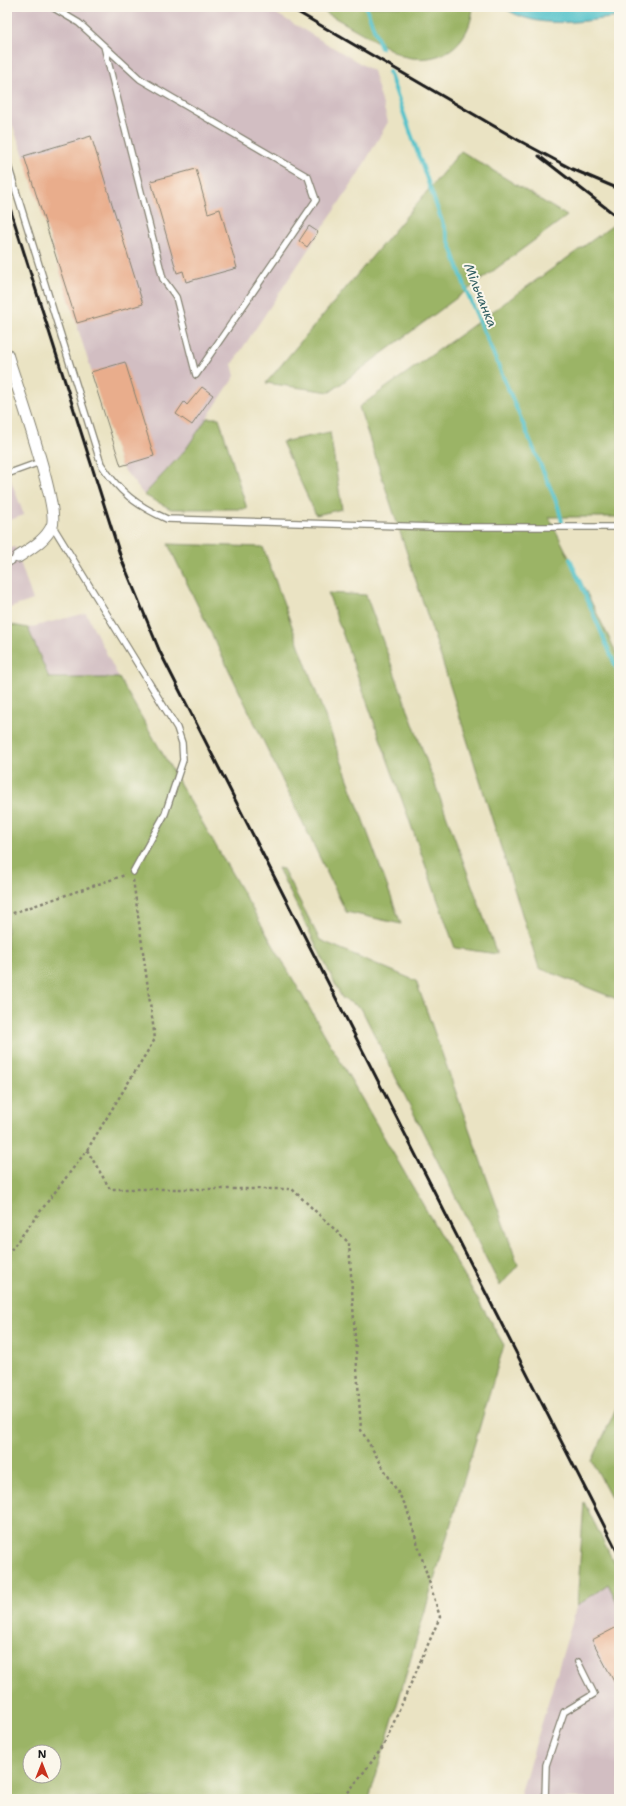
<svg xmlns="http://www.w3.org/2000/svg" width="626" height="1806" font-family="'Shantell Sans',sans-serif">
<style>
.industrial{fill:#d2bec2}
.forest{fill:#9bb466;stroke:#5c6841;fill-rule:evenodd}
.water{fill:#56c3cb;stroke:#397074}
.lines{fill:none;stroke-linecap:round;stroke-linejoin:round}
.stream{stroke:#56c3cb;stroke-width:4}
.building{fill:#e9ad8c}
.lane-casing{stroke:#838070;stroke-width:8}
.street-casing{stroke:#838070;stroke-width:13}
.path{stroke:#838070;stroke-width:2.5;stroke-dasharray:3 3;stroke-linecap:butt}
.lane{stroke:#fff;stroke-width:5.5}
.street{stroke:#fff;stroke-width:11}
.rail{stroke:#1c1c1c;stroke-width:3}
.labels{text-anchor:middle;stroke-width:4;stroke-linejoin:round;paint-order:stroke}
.water-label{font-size:13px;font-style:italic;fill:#335f62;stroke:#fbf7ec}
</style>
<rect width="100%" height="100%" fill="#fbf7ec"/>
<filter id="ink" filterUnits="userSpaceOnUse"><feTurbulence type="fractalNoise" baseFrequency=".025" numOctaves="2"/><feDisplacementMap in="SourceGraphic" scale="8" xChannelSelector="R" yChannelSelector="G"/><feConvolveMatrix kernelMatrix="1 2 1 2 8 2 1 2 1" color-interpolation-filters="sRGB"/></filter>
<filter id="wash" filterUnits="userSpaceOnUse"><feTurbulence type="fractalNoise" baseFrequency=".012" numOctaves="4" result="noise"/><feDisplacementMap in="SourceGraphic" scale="16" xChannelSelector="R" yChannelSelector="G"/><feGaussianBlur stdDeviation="0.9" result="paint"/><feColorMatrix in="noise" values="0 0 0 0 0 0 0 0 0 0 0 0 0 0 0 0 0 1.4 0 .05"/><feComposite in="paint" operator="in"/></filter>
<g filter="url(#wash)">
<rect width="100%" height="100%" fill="#eae3c3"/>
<!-- industrial -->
<path class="industrial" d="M 7,7 L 265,7 L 373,71 L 388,122 L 357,176 L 232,364 L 235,376 L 186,449 L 144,495 L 121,466 L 24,156 L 7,111 Z
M 7,470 L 24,515 L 7,521 Z
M 15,547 L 33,600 L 7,609 L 7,549 Z
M 86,613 L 119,678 L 49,678 L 28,628 Z
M 608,1584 L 619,1606 L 619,1799 L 519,1799 L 577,1606 Z"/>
<!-- forest -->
<path class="forest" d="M 316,7 L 473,7 C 470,46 439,66 402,56 Z
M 461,151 L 567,216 L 330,392 L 266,383 Z
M 619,221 L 619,517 L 549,517 L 619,658 L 619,1000 L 539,968 L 440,654 L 359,407 Z
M 207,418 L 219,418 L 247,509 L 171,509 L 144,495 L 186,449 Z
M 330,432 L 342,509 L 316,515 L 282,442 Z
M 168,544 L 263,547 L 401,924 L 346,912 Z
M 328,593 L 366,595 L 497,954 L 455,948 Z
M 7,624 L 28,628 L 49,678 L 119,678 L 504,1345 L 369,1799 L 7,1799 ZM 30,1752 L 54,1752 L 54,1776 L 30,1776 Z
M 278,868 L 283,869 L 320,940 L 416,981 L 518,1265 L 500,1286 L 361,1008 L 342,998 Z
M 619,1402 L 619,1512 L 592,1461 Z
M 584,1502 L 619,1573 L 619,1606 L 608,1584 L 577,1606 Z"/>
<!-- water -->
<path class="water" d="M 503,7 L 619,7 L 619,17 C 582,21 536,31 503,7 Z"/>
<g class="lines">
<!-- stream -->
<path class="stream" d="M 366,7 L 381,48
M 389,72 L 467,292 L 558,506 L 562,522
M 570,559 L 619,674"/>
</g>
<g id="blocks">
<!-- building -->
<path class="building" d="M 91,136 L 143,304 L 77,323 L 24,156 Z
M 196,169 L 208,213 L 220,209 L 237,268 L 186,282 L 183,271 L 177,273 L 151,181 Z
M 309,226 L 318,232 L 307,247 L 299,241 Z
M 125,362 L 154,456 L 121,466 L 91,372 Z
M 202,387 L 213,395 L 192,425 L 176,414 L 184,402 L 187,405 Z
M 619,1626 L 619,1691 L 592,1640 Z"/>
</g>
</g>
<g filter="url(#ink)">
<use href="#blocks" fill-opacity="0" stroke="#838070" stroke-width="1"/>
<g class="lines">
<!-- lane casing -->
<g class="lane-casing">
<path id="lane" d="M 52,7 L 79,23 L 140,79 L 308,177 L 316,200 L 196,375 L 176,297 L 163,279 L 104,46
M 7,162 L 101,464 C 119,492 137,506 167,519 L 434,527 L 619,527
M 7,474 L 40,462
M 52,525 L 177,728 L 182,743 L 183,760 L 165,814 L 133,872
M 7,564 L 18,557
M 545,1799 L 546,1765 L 564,1712 L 594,1694 L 578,1662"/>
</g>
<!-- street casing -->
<g class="street-casing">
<path id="street" d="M 7,354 C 15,381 60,507 52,526 C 46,540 30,549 18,557"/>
</g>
<!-- path -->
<path class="path" d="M 7,915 L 125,875
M 87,1150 L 110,1189 L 292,1189 L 349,1243 L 361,1430 L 406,1506 L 440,1617 L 383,1747 L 343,1799
M 7,1255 L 87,1150 L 155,1039 L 133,879"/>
<!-- lane -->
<use href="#lane" class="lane"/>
<!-- street -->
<use href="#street" class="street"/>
<!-- rail -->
<path class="rail" d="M 289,7 L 518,140 L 572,169 L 619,189
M 539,156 L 619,218
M 7,199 L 121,558 L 160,652 L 619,1555"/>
</g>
</g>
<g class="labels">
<!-- water labels -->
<g class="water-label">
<text transform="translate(481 295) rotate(68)" y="5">Мільчанка</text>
</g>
</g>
<!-- margin -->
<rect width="626" height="1806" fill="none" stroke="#fbf7ec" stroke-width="24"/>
<!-- north arrow -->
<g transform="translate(42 1764)"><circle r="19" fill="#fbf7ec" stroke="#a29f99"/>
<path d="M0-3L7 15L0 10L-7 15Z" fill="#c8321e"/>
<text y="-6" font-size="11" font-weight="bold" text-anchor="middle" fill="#1c1c1c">N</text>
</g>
</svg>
